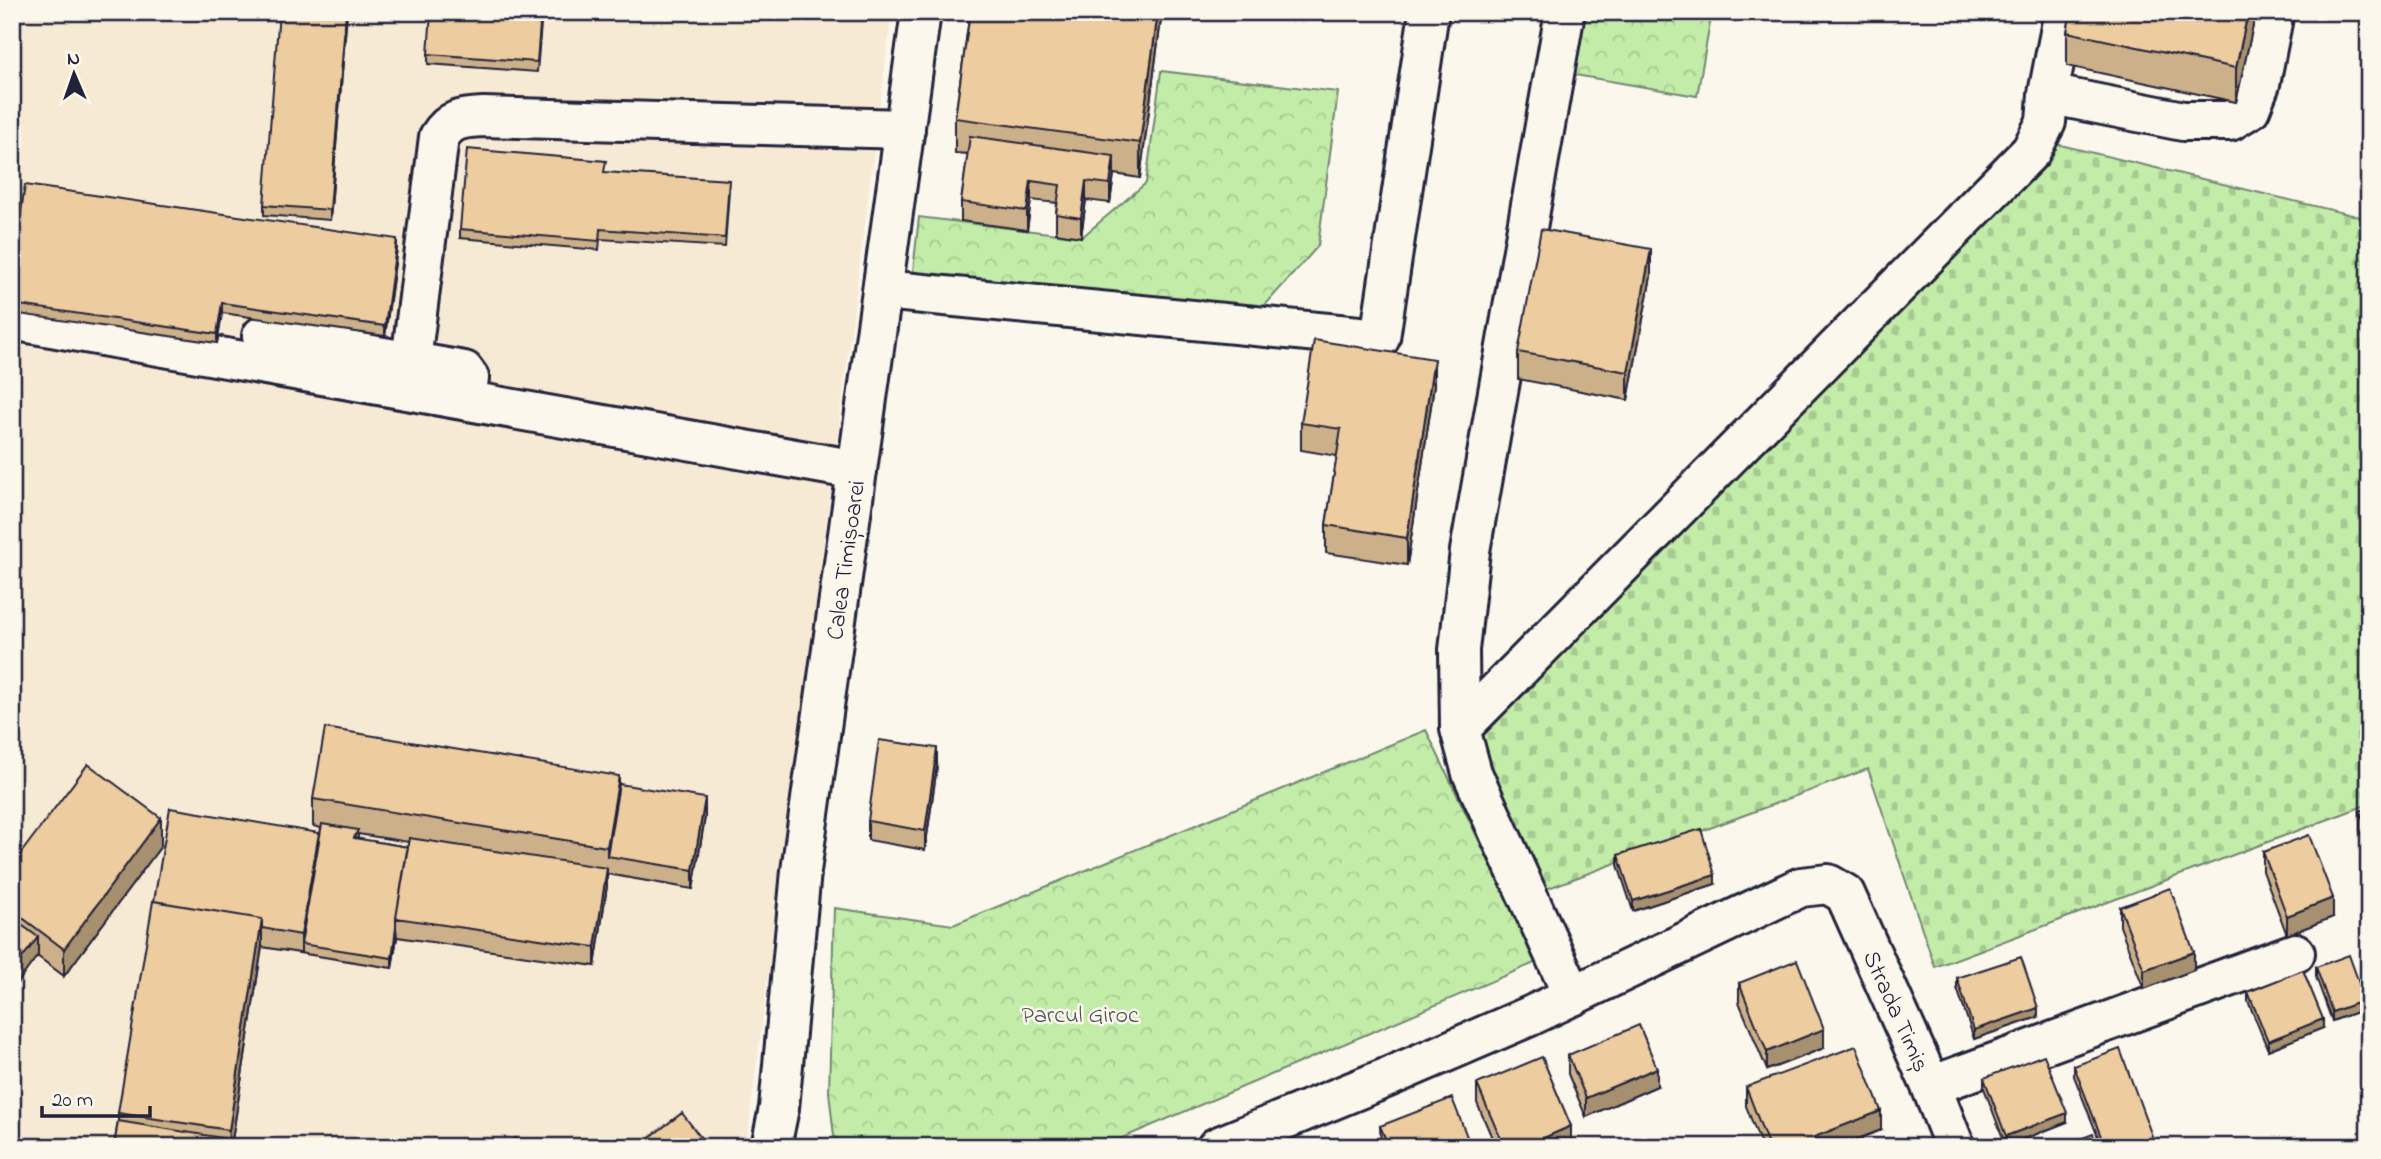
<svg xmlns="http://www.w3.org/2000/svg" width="2381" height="1159" font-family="'Indie Flower',sans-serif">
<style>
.built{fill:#f7ead5}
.cemetery{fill:url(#cemetery-stones);stroke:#728772;stroke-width:2}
.park{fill:url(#park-crowns);stroke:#728772;stroke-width:2}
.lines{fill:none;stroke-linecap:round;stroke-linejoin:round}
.minor-casing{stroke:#22223b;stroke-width:44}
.major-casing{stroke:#22223b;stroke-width:44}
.minor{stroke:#fbf7ec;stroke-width:38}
.major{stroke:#fbf7ec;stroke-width:38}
.wall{fill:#ccb089;stroke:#22223b;stroke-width:2;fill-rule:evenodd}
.shaded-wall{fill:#a6906f;stroke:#22223b;stroke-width:2}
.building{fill:#edcd9f;stroke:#22223b;stroke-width:2}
.labels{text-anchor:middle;stroke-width:5;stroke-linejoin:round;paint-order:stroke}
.street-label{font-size:24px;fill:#22223b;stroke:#fbf7ec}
.park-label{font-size:24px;fill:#4a5456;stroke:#fbf7ec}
</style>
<defs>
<pattern id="cemetery-stones" width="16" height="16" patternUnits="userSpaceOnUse" patternTransform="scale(1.75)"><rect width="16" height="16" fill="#c2eca8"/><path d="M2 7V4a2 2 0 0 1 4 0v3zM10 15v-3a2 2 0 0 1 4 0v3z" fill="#a6ca92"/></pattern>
<pattern id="park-crowns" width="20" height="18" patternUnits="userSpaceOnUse" patternTransform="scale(1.75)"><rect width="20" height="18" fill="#c2eca8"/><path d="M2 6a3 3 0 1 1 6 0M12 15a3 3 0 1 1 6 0" fill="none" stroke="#a6ca92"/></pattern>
</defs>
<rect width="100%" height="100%" fill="#fbf7ec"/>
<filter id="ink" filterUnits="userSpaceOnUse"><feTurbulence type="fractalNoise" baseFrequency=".0143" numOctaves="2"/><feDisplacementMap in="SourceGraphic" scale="14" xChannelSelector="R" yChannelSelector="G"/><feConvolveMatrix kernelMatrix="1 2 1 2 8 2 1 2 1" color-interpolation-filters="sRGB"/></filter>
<g filter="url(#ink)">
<!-- built -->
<path class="built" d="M 12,12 L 892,12 L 748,1132 L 753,1147 L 12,1147 Z"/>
<!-- cemetery -->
<path class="cemetery" d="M 2056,144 L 2369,219 L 2369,804 L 1935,967 L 1868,769 L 1538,892 L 1466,747 Z"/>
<!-- park -->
<path class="park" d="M 1580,12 L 1712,12 L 1697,96 L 1569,74 Z
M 1161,71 L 1338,92 L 1318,246 L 1258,313 L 912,280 L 919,217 L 1082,237 L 1146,183 Z
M 1426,730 L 1537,962 L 1101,1147 L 843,1147 L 834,1136 L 829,1092 L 834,908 L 953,925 Z"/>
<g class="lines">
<!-- minor casing -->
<g class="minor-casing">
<path id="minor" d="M 1565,12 L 1470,551 L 1459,650 L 1460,729 L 1472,773 L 1573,996
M 2048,94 L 2183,121 L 2230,121 L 2250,109 L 2260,84 L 2274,12
M 883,290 L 1380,338 L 1429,12
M 12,320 L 857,470
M 262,336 L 464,371 L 469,378 L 466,400
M 411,361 L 439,137 C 450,119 462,118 483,117 L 905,129
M 1460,729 L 2031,151 L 2046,122 L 2048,94 L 2064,12
M 1931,1086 L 2295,953
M 1217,1147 L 1386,1078 L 1530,1016 L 1801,887 L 1828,884 L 1845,894 L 1931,1086 L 1955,1147"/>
</g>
<!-- major casing -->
<g class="major-casing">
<path id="major" d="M 771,1147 L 779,1108 L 801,871 L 921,12"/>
</g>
<!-- minor -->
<use href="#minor" class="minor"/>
<!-- major -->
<use href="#major" class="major"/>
</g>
<!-- wall -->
<path class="wall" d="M 347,12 L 330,220 L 264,215 L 264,205 Z
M 542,12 L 537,72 L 428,64 L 428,54 Z
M 970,12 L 1162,12 L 1140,178 L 1114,174 L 1110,203 L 1086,200 L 1081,237 L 1056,233 L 1056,214 L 1057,203 L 1031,200 L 1027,230 L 961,221 L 961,202 L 968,154 L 955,153 L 955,118 Z
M 2071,12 L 2256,12 L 2236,102 L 2067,66 L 2067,32 Z
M 729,190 L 725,247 L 600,239 L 599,250 L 460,238 L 460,229 Z
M 397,248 L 385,336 L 222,313 L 217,343 L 12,313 L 12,271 Z
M 1651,276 L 1628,400 L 1518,379 L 1518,352 Z
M 1434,386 L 1407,565 L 1326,553 L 1326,525 L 1337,456 L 1301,450 L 1301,423 Z
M 937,766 L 925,850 L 868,840 L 868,821 Z
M 619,784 L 705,817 L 693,889 L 607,874 L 607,886 L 595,966 L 397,937 L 392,968 L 262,947 L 231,1147 L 114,1147 L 118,1121 L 118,1113 L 319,842 L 321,828 L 313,826 L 313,799 ZM 358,834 L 409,842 L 408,847 L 358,839 Z
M 2369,808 L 2369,853 L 2360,830 L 2360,811 Z
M 161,846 L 64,976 L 37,956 L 12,990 L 12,865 Z
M 2263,852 L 2333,917 L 2287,935 L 2263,871 Z
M 1618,855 L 1715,884 L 1633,911 L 1618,865 Z
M 2120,907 L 2194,970 L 2144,989 L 2120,926 Z
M 2316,967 L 2365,1009 L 2332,1021 L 2316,977 Z
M 1957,978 L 2038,1017 L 1974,1039 L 1957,988 Z
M 1739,983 L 1824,1048 L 1767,1070 L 1739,1002 Z
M 2248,992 L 2323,1028 L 2268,1050 L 2248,1001 Z
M 1568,1055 L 1657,1086 L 1586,1117 L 1568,1074 Z
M 2074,1066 L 2156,1147 L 2102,1147 L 2074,1076 Z
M 1984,1078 L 2067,1122 L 2006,1146 L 1984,1088 Z
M 1477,1084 L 1571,1145 L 1567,1147 L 1496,1147 L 1477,1103 Z
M 1746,1087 L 1881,1130 L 1837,1147 L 1762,1147 L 1746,1106 Z
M 1380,1126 L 1471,1147 L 1381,1147 Z"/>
<!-- shaded-wall -->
<path class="shaded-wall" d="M 346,12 L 347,12 L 330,220 L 330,210 Z
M 1158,12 L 1162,12 L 1140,178 L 1140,143 Z
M 2248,12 L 2256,12 L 2236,102 L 2236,68 Z
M 1114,156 L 1114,174 L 1110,203 L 1110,184 Z
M 1031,181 L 1031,200 L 1027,230 L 1027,211 Z
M 1086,181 L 1086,200 L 1081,237 L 1081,218 Z
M 397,239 L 397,248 L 385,336 L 385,326 Z
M 1651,249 L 1651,276 L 1628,400 L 1628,372 Z
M 222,303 L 222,313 L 217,343 L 217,334 Z
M 1434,359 L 1434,386 L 1407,565 L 1407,538 Z
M 937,748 L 937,766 L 925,850 L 925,831 Z
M 619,776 L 619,803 L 607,856 L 607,847 Z
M 705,798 L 705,817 L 693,889 L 693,870 Z
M 161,818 L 161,846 L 64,976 L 64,949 Z
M 319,833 L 319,852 L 301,944 L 301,953 L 301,935 Z
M 607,868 L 607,886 L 595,966 L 595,947 Z
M 1715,875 L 1715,884 L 1633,911 L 1633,901 Z
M 2333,898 L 2333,917 L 2287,935 L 2287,916 Z
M 262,919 L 262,946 L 231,1147 L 228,1147 L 229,1130 Z
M 396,928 L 397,937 L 392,968 L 392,958 Z
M 38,937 L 38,955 L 12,990 L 12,971 Z
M 2194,952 L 2194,970 L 2144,989 L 2144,970 Z
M 2365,1000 L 2365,1009 L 2332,1021 L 2332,1012 Z
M 2038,1008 L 2038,1017 L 1974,1039 L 1974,1030 Z
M 2323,1019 L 2323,1028 L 2268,1050 L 2268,1041 Z
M 1824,1029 L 1824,1048 L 1767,1070 L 1767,1052 Z
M 1657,1068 L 1657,1086 L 1586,1117 L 1586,1098 Z
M 1881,1111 L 1881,1130 L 1837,1147 L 1814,1147 L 1814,1137 Z
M 2067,1113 L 2067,1122 L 2006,1146 L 2006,1136 Z
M 1571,1126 L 1571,1145 L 1567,1147 L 1523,1147 Z"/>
<!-- building -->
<path class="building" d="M 279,12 L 346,12 L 330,210 L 264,205 Z
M 431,12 L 541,12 L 537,62 L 428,54 Z
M 970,12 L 1158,12 L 1140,143 L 955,118 Z
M 2071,12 L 2248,12 L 2236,68 L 2067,32 Z
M 970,136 L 1114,156 L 1110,184 L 1086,181 L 1081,218 L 1056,214 L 1060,185 L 1031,181 L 1027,211 L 961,202 Z
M 467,149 L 606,161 L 604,172 L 729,180 L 725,238 L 600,229 L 599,241 L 460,229 Z
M 25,185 L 397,239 L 385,326 L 222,303 L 217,334 L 12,304 L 12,271 Z
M 1541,229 L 1651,249 L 1628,372 L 1518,352 Z
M 1314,340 L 1434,359 L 1407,538 L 1326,525 L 1341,429 L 1301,423 Z
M 325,728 L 619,776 L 607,847 L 313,799 Z
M 879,740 L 937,748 L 925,831 L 868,821 Z
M 88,764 L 161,818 L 64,949 L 12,910 L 12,865 Z
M 619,784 L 705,798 L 693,870 L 607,856 Z
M 170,808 L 319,833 L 301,935 L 262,928 L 262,919 L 154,901 Z
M 2369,808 L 2369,834 L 2360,811 Z
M 322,824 L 358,830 L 354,838 L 408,847 L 396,918 L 396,928 L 392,958 L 301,944 Z
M 1701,829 L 1715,875 L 1633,901 L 1618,855 Z
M 2309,835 L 2333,898 L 2287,916 L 2263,852 Z
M 409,838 L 607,868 L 595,947 L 396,918 Z
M 2170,888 L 2194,952 L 2144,970 L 2120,907 Z
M 153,901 L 262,919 L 229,1130 L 118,1113 Z
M 12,918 L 38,937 L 12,971 Z
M 2349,955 L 2365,1000 L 2332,1012 L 2316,967 Z
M 2021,957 L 2038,1008 L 1974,1030 L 1957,978 Z
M 1797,960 L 1824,1029 L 1767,1052 L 1739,983 Z
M 2303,970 L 2323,1019 L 2268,1041 L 2248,992 Z
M 1639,1025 L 1657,1068 L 1586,1098 L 1568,1055 Z
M 1856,1046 L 1881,1111 L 1814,1137 L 1818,1147 L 1769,1147 L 1746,1087 Z
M 2120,1049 L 2156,1147 L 2105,1147 L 2074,1066 Z
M 2044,1055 L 2067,1113 L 2006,1136 L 1984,1078 Z
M 1542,1057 L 1571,1126 L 1523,1147 L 1504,1147 L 1477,1084 Z
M 1452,1098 L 1471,1147 L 1389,1147 L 1380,1126 Z
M 682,1113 L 708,1147 L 637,1147 Z
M 118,1121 L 229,1139 L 228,1147 L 114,1147 Z
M 2093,1134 L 2098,1147 L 2059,1147 Z
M 516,1138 L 522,1147 L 500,1147 Z
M 369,1139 L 373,1147 L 355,1147 Z
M 1895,1142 L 1897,1147 L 1882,1147 Z"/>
</g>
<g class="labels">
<!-- street labels -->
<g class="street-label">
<text transform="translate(845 560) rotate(-82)" y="8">Calea Timișoarei</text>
<text transform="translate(1897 1011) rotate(66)" y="8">Strada Timiș</text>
</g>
<!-- park labels -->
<g class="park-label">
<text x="1080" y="1022">Parcul Giroc</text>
</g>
</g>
<!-- margin -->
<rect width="2381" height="1159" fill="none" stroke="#fbf7ec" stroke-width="42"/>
<rect x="21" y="21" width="2339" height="1117" fill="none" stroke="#22223b" stroke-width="2.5" filter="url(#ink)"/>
<!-- north arrow -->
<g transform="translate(74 74) rotate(358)" stroke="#fbf7ec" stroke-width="5" paint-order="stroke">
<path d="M0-5L12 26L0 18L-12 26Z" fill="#22223b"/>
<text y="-10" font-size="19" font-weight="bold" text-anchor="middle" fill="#22223b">N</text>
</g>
<!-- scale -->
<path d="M42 1106v10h108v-10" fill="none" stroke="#22223b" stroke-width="3.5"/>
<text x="52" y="1106" font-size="21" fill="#22223b" stroke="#fbf7ec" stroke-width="5" paint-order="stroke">20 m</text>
</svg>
